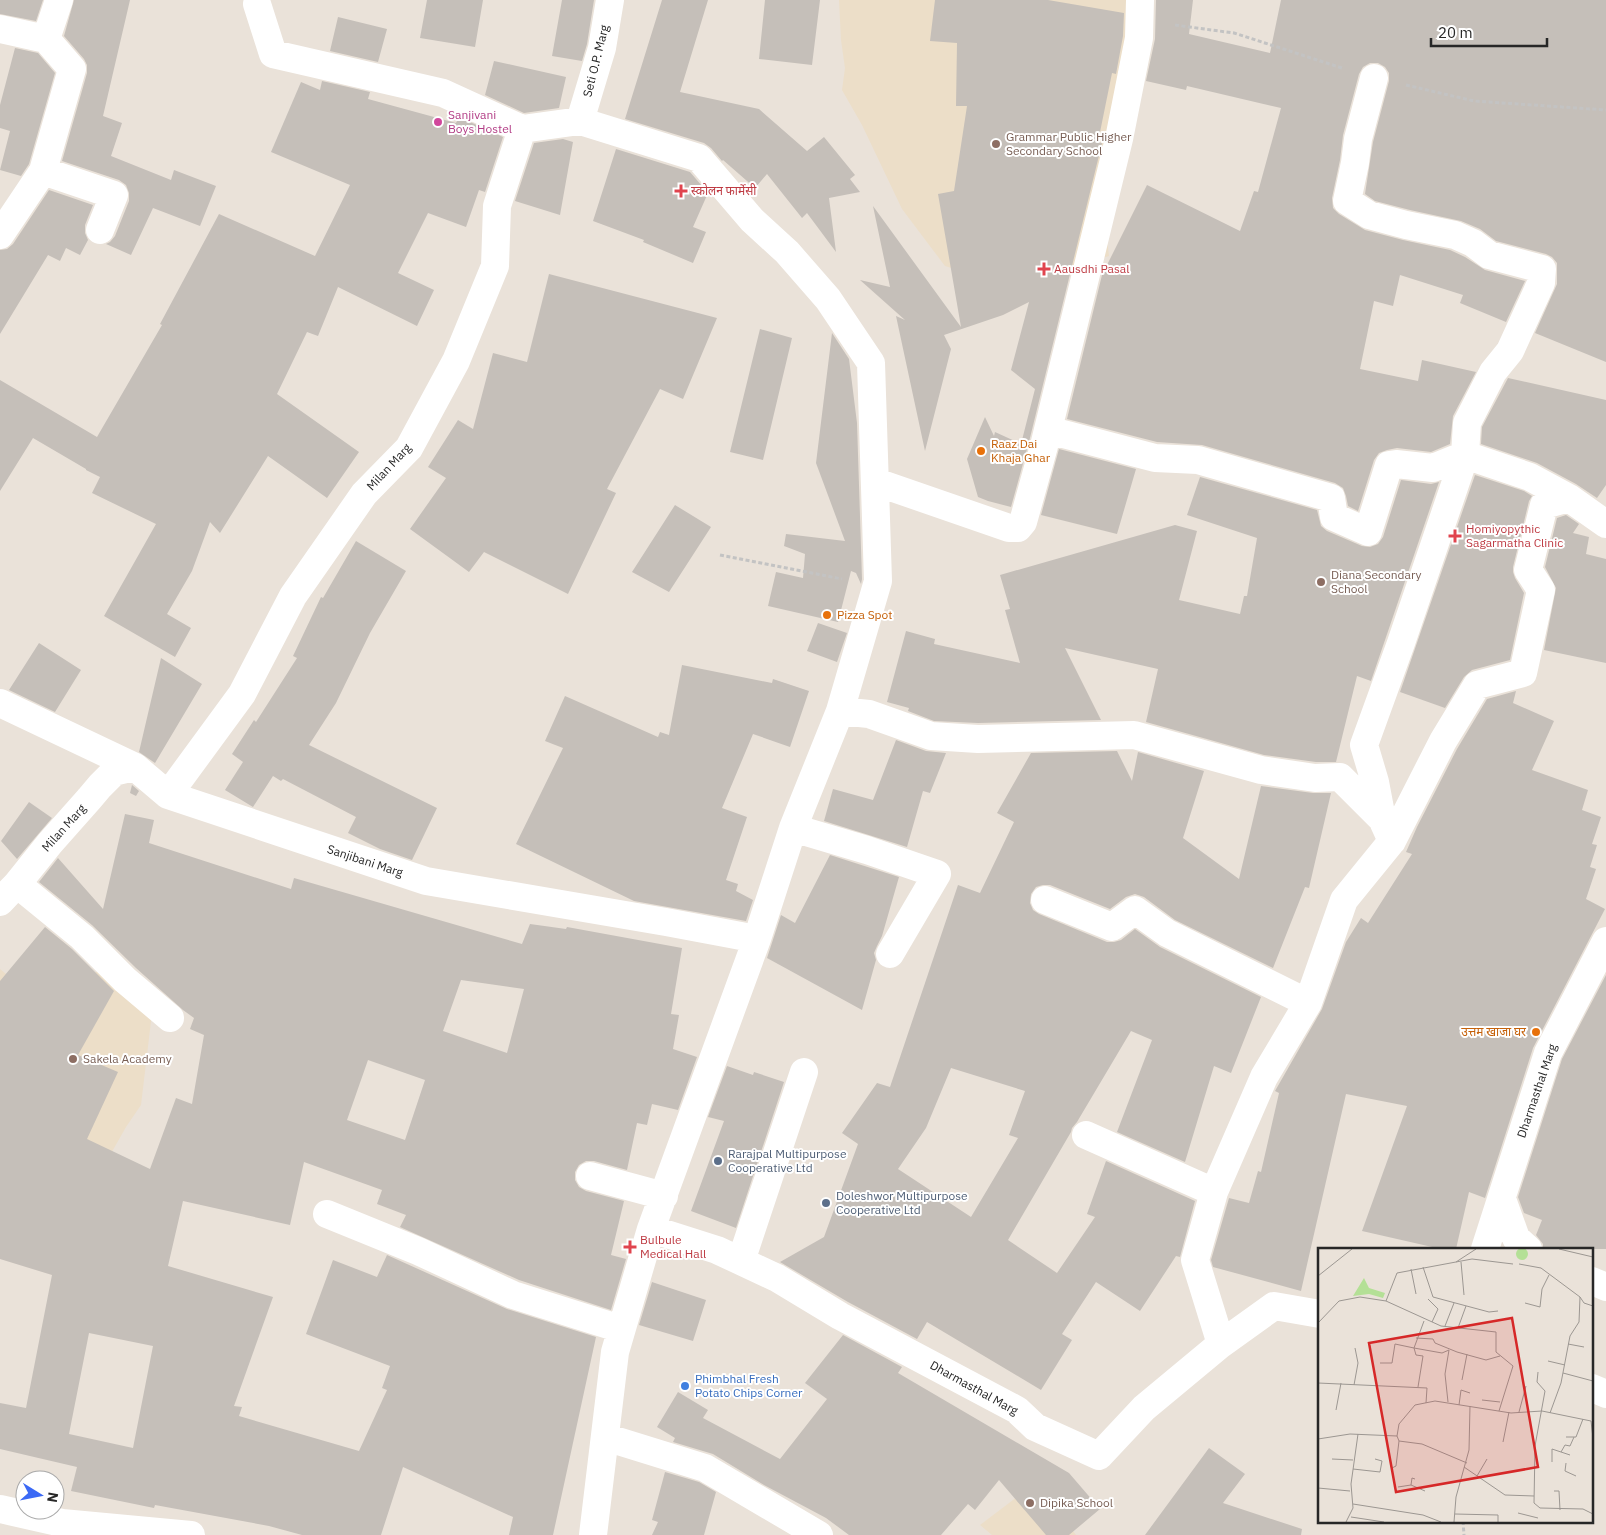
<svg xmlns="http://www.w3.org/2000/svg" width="1606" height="1535" font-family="'IBM Plex Sans','Noto Sans Devanagari',sans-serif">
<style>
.education{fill:#ecdec8}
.building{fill:#c5bfb9;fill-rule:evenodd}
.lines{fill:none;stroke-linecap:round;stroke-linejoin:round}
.path{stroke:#c3c3c3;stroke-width:3;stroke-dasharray:4 2.5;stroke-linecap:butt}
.minor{stroke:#fff;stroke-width:28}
.hotel-dot{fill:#d1479c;stroke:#fff;stroke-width:2}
.education-dot{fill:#8d6e63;stroke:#fff;stroke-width:2}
.health-dot{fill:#e0444e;stroke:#fff;stroke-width:2}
.food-dot{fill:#e8710a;stroke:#fff;stroke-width:2}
.service-dot{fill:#5c6f8a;stroke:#fff;stroke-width:2}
.shop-dot{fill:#3f7fe0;stroke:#fff;stroke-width:2}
.labels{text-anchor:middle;stroke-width:4;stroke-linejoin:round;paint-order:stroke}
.street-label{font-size:12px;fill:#272727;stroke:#fff}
.hotel-label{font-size:12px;fill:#b23c85;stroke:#fff;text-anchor:start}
.education-label{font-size:12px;fill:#785e54;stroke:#fff;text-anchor:start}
.health-label{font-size:12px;fill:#be3a42;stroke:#fff;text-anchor:start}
.food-label{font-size:12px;fill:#c56008;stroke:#fff;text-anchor:start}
.service-label{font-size:12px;fill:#4e5e75;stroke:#fff;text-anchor:start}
.shop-label{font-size:12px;fill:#366cbe;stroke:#fff;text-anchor:start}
.inset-road{fill:none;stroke:#9c9792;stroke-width:1}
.view{fill:#d62828;fill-opacity:0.15;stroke:#d62828;stroke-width:2.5}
.inset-edge{fill:none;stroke:#272727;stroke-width:2.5}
</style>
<rect width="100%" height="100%" fill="#eae2d9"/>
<!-- education -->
<path class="education" d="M 839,0 L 1133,0 L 1105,223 L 1109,256 L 1060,272 L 983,278 L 945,266 L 902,209 L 862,125 L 842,90 L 845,68 L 841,40 Z
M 101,968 L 152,1013 L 141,1105 L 126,1127 L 92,1187 L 0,1175 L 0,969 L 49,1010 Z
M 1037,1482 L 1076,1535 L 992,1535 L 980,1525 Z"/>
<!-- building -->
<path class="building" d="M 0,0 L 43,0 L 36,21 L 0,14 Z
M 74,0 L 130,0 L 103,116 L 122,123 L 111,156 L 171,180 L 174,170 L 216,186 L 200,226 L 153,208 L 131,255 L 106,244 L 110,242 L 115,236 L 129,201 L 129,193 L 126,185 L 119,180 L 62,161 L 87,73 L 87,65 L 84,59 L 64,36 Z
M 427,0 L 483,0 L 475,47 L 420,38 Z
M 562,0 L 594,0 L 587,44 L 582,61 L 552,56 Z
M 662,0 L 708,0 L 680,92 L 759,109 L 807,151 L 824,137 L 855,175 L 850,179 L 860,192 L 829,198 L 836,252 L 807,213 L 802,218 L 767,174 L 755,188 L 723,160 L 722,161 L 711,148 L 704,143 L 625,119 Z
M 765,0 L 820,0 L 812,65 L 759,59 Z
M 935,0 L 1048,0 L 1124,13 L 1123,36 L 1116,74 L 1112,73 L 1098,142 L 1102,143 L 1029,442 L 1011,507 L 988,501 L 978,497 L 967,459 L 985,417 L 994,436 L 995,432 L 1021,444 L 1035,389 L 1011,370 L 1029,302 L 1003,315 L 944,335 L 951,349 L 925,451 L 896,316 L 905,320 L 860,280 L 890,287 L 873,206 L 961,327 L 938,194 L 954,191 L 967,106 L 956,106 L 957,43 L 930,41 Z
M 1156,0 L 1193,0 L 1189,34 L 1270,53 L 1281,0 L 1606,0 L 1606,362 L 1535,333 L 1557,284 L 1557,263 L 1552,257 L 1546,254 L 1496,241 L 1480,229 L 1461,221 L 1410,210 L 1375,201 L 1365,194 L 1373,142 L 1389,81 L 1389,73 L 1385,67 L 1378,63 L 1370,63 L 1363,67 L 1359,74 L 1343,135 L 1340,160 L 1332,198 L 1333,208 L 1339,214 L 1365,230 L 1403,240 L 1450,250 L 1465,257 L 1485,270 L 1525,281 L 1506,322 L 1460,303 L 1463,295 L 1400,275 L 1393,306 L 1374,301 L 1360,369 L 1418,381 L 1422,360 L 1476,372 L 1453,416 L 1450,444 L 1431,452 L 1397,448 L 1387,450 L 1379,453 L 1374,460 L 1358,511 L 1348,506 L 1346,496 L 1343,488 L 1335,483 L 1202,445 L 1157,442 L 1067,419 L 1102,275 L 1147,185 L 1240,231 L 1254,191 L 1258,192 L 1281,108 L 1187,86 L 1186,90 L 1146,81 L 1155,39 Z
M 338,17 L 387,29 L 378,62 L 330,51 Z
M 15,48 L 38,53 L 55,73 L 29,164 L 21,176 L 0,170 L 10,131 L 0,128 L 0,105 Z
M 494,61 L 566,77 L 559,108 L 524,113 L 485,95 Z
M 322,81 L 370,92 L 368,99 L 456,123 L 459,117 L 503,137 L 485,192 L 479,190 L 466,227 L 428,213 L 398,273 L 434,290 L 417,326 L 338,287 L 318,336 L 307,332 L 277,394 L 359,452 L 327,498 L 268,456 L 220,533 L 210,522 L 192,571 L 167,614 L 191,628 L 175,657 L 104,616 L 156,524 L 92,493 L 100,477 L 86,470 L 86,469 L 33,438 L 0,491 L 0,380 L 97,437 L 162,325 L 160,324 L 219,214 L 315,256 L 350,185 L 271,152 L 301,82 L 320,90 Z
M 563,139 L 573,142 L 560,215 L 515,201 L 534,143 Z
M 616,149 L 690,172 L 708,193 L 693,227 L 706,232 L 693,263 L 643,242 L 644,240 L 593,221 Z
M 49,190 L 93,205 L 85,225 L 85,233 L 88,240 L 80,255 L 66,248 L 60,261 L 48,255 L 0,334 L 0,250 L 7,249 L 13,244 Z
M 549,274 L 717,318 L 683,399 L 660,389 L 607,489 L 616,493 L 568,594 L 484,552 L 469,572 L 410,529 L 446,478 L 428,467 L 458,420 L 473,429 L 493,353 L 527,362 Z
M 760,329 L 792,338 L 763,460 L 730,452 Z
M 832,333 L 849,359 L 857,423 L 862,579 L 861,584 L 856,573 L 851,571 L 838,622 L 768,606 L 776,572 L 803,578 L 805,554 L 784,546 L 786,534 L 845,541 L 816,463 Z
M 1508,378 L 1606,400 L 1606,485 L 1597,498 L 1576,484 L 1537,463 L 1481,444 L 1482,427 Z
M 1059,449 L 1136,469 L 1117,534 L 1041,515 Z
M 1475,475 L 1524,491 L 1532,496 L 1529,501 L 1513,567 L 1513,572 L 1515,578 L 1524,593 L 1510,660 L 1472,670 L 1464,677 L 1445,708 L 1400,692 Z
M 1200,477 L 1317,510 L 1321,526 L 1327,531 L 1362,546 L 1370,547 L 1378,544 L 1383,537 L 1401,480 L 1431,484 L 1439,482 L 1371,681 L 1357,676 L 1336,762 L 1316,762 L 1264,755 L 1146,722 L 1158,669 L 1065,648 L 1101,720 L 978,723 L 934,721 L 908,711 L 909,708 L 887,702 L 906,631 L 935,639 L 934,644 L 1020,663 L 1005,610 L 1010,609 L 1000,575 L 1175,525 L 1197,531 L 1179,600 L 1240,614 L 1244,596 L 1247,596 L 1257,538 L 1187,515 Z
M 675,505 L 711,527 L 669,592 L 632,572 Z
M 1566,515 L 1579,524 L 1573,533 L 1589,537 L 1586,554 L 1606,559 L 1606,663 L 1544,650 L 1556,588 L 1545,567 L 1557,518 Z
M 356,541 L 406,571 L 370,633 L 336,703 L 309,745 L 437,808 L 412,860 L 380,849 L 348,833 L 356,817 L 283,779 L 281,781 L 273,776 L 253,807 L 225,790 L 243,762 L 232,754 L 254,720 L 256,722 L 297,658 L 293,656 L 321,597 L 323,598 Z
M 818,623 L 847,633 L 837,662 L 807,651 Z
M 39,643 L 81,670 L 55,712 L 9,690 Z
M 161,658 L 202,684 L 155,763 L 139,752 Z
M 682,665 L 772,683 L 773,679 L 809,691 L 790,747 L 753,734 L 722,808 L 747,817 L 726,880 L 738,884 L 736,891 L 753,900 L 746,921 L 634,901 L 516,844 L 563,748 L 545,741 L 565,696 L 658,737 L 660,732 L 669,735 Z
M 1516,691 L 1513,703 L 1554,721 L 1532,770 L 1588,790 L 1582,810 L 1601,817 L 1592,844 L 1597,845 L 1590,867 L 1596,869 L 1586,899 L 1605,909 L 1533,1048 L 1485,1198 L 1469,1192 L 1456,1249 L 1441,1249 L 1362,1231 L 1407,1106 L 1346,1094 L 1301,1291 L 1213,1267 L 1211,1260 L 1229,1198 L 1249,1203 L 1258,1171 L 1261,1172 L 1279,1093 L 1275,1091 L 1322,1009 L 1346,942 L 1361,918 L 1368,923 L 1412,854 L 1406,852 L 1417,827 L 1457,749 L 1487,699 Z
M 896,740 L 926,751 L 946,753 L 930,793 L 923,791 L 907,847 L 824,821 L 833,789 L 873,800 Z
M 1117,751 L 1132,781 L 1138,752 L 1204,771 L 1183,838 L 1239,879 L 1261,786 L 1313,793 L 1331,793 L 1309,888 L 1305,887 L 1273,968 L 1175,920 L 1144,897 L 1135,894 L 1126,897 L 1110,909 L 1050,885 L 1043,885 L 1036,887 L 1031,894 L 1030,903 L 1033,910 L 1039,914 L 1107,942 L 1114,942 L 1121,940 L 1135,929 L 1160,947 L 1261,997 L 1231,1073 L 1214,1066 L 1185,1162 L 1117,1132 L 1152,1040 L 1131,1031 L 1077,1122 L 1072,1128 L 1071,1132 L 1008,1240 L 1057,1273 L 1095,1217 L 1087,1214 L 1106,1161 L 1195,1201 L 1180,1257 L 1176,1256 L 1140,1311 L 1096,1282 L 1062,1334 L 1072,1340 L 1041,1390 L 927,1322 L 917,1339 L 848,1302 L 780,1262 L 824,1237 L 858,1144 L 842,1133 L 877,1083 L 890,1087 L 958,885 L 980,893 L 1014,822 L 997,813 L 1031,753 ZM 951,1068 L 1025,1091 L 1009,1135 L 1018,1138 L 971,1217 L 898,1169 L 926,1128 Z
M 132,785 L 139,791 L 136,796 L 130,793 Z
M 29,802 L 52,818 L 17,859 L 1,841 Z
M 125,814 L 154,820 L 149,843 L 291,889 L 294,878 L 522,944 L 530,924 L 566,929 L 567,927 L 682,948 L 671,1014 L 679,1015 L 673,1049 L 697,1057 L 678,1110 L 652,1104 L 647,1125 L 637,1123 L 627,1170 L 594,1161 L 586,1161 L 579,1165 L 575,1172 L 575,1180 L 579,1187 L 586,1191 L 624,1201 L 611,1255 L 626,1259 L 611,1310 L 519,1280 L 400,1227 L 406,1215 L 377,1204 L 382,1190 L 304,1162 L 290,1225 L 183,1201 L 168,1266 L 273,1297 L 234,1406 L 242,1407 L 239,1416 L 359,1451 L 387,1390 L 382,1388 L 390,1366 L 306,1334 L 333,1260 L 377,1277 L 387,1255 L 507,1309 L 596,1337 L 553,1535 L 509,1535 L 513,1517 L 403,1467 L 381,1535 L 302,1535 L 269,1526 L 155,1505 L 154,1508 L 71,1491 L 77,1467 L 0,1449 L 0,1403 L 26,1408 L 52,1275 L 0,1259 L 0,981 L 45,927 L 72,949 L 114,991 L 78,1055 L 118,1072 L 87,1139 L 150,1169 L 176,1098 L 192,1104 L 204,1035 L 190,1029 L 194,1018 L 183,1010 L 136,968 L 92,925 L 39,882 L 58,858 L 103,909 ZM 461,980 L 524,989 L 507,1053 L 443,1031 ZM 368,1060 L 425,1080 L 405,1140 L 347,1120 ZM 89,1333 L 153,1346 L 133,1448 L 69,1434 Z
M 830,855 L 899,877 L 882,936 L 877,946 L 874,953 L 876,960 L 862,1010 L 767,958 L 781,915 L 795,923 Z
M 1606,975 L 1606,1249 L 1543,1249 L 1543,1244 L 1536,1235 L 1542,1220 L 1524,1213 L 1518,1197 L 1562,1059 Z
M 727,1066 L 753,1075 L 754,1072 L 784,1082 L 736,1228 L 691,1211 L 724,1121 L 708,1117 Z
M 652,1282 L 706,1300 L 693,1341 L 639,1325 Z
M 843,1335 L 902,1367 L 898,1373 L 1069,1473 L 1100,1509 L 1069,1535 L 1046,1535 L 999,1480 L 975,1510 L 968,1504 L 941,1535 L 849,1535 L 826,1518 L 764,1485 L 713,1454 L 673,1442 L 675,1438 L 657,1427 L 678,1392 L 708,1410 L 703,1418 L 780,1459 L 827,1399 L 805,1383 Z
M 1209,1448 L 1245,1474 L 1223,1503 L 1302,1529 L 1301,1535 L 1145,1535 Z
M 665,1472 L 699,1482 L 716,1492 L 704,1535 L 652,1535 L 658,1522 L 652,1520 Z"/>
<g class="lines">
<!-- path -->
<path class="path" d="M 1175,25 L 1234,33 L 1342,68
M 1406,85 L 1474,101 L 1606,110
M 720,555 L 842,579
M 1463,1521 L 1464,1535"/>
<!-- minor -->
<path class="minor" d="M 257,4 L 273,54 L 443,93 L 522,129
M 0,29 L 46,39 L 72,69 L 43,171 L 114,195 L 100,230
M 46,39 L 59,0
M 580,121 L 602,48 L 610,0
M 0,235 L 43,171
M 1048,430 L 1155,458 L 1198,460 L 1331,498 L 1334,517 L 1368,532 L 1389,465 L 1396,464 L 1433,468 L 1465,455 L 1467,423 L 1493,372 L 1510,351 L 1541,283 L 1542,269 L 1489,255 L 1473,243 L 1455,235 L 1406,225 L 1369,215 L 1347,201 L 1355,163 L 1358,139 L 1374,78
M 876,482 L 1009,528 L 1018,528 L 1023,522 L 1044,446 L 1119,139 L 1139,38 L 1140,0
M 0,703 L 135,767 L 168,795 L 426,881 L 666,922 L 757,939
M 840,711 L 869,714 L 931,736 L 978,739 L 1134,735 L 1261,770 L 1315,778 L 1340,777 L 1382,819 L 1392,841
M 168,795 L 242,694 L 293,596 L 364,494 L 409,448 L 456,361 L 495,266 L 497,206 L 522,129 L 580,121 L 699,158 L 752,220 L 787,252 L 828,299 L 871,363 L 878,581 L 840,711 L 793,828 L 757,939 L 651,1229 L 615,1352 L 593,1535
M 1382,819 L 1375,782 L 1364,745 L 1401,643 L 1465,455 L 1530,477 L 1569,498 L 1606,524
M 793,828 L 867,850 L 937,874 L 890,954
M 17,884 L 82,937 L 125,980 L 170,1018
M 1045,900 L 1112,927 L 1135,910 L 1167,933 L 1308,1003
M 0,902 L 17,884 L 50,843 L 89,799 L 100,786 L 114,772 L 135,767
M 1086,1135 L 1214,1192
M 590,1176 L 664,1196
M 1502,1199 L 1516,1238 L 1528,1249
M 327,1214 L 418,1251 L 513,1295 L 621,1329
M 651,1229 L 717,1250 L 777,1278 L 840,1316 L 1017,1410 L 1035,1427 L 1099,1456 L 1144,1408 L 1221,1344 L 1274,1306 L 1320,1314
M 1485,1249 L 1548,1053 L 1606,941
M 741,1261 L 804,1072
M 1592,1281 L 1606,1287
M 1221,1344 L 1195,1260 L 1214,1192 L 1264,1077 L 1308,1003 L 1344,900 L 1392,841 L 1443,741 L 1477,685 L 1523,673 L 1541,590 L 1528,570 L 1544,505 L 1569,498
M 1592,1388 L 1606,1394
M 605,1437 L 705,1468 L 819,1535
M 0,1509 L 62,1523 L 191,1535"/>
</g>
<!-- markers -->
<circle class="hotel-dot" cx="438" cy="122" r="5"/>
<g class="education-dot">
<circle cx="996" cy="144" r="5"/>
<circle cx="1321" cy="582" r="5"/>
<circle cx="73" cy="1059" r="5"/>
<circle cx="1030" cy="1503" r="5"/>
</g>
<g class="health-dot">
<path d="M678.5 183.5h5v5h5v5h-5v5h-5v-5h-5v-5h5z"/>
<path d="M1041.5 261.5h5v5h5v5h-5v5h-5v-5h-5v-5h5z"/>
<path d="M1452.5 528.5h5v5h5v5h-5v5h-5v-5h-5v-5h5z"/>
<path d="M627.5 1239.5h5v5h5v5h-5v5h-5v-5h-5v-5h5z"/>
</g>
<g class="food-dot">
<circle cx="981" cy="451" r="5"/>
<circle cx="827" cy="615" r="5"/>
<circle cx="1536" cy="1032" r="5"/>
</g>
<g class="service-dot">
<circle cx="718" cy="1161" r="5"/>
<circle cx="826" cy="1203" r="5"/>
</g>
<circle class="shop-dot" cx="685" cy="1386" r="5"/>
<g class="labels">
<!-- street labels -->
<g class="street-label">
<text transform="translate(596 61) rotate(-76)" y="4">Seti O.P. Marg</text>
<text transform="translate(389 467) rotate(-47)" y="4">Milan Marg</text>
<text transform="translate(64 828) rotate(-48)" y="4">Milan Marg</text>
<text transform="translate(365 861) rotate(18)" y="4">Sanjibani Marg</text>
<text transform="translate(1537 1091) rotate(-71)" y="4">Dharmasthal Marg</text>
<text transform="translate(974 1388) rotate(29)" y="4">Dharmasthal Marg</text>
</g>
<!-- hotel labels -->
<g class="hotel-label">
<text x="448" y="119">Sanjivani<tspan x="448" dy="14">Boys Hostel</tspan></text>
</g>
<!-- education labels -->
<g class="education-label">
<text x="1006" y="141">Grammar Public Higher<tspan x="1006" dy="14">Secondary School</tspan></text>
<text x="1331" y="579">Diana Secondary<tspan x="1331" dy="14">School</tspan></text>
<text x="83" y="1063">Sakela Academy</text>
<text x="1040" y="1507">Dipika School</text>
</g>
<!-- health labels -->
<g class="health-label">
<text x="691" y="195">स्कोलन फार्मेसी</text>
<text x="1054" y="273">Aausdhi Pasal</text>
<text x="1466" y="533">Homiyopythic<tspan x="1466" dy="14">Sagarmatha Clinic</tspan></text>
<text x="640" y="1244">Bulbule<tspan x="640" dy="14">Medical Hall</tspan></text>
</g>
<!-- food labels -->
<g class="food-label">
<text x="991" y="448">Raaz Dai<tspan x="991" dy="14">Khaja Ghar</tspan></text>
<text x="837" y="619">Pizza Spot</text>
<text x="1526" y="1036" text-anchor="end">उत्तम खाजा घर</text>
</g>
<!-- service labels -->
<g class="service-label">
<text x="728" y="1158">Rarajpal Multipurpose<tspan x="728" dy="14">Cooperative Ltd</tspan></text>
<text x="836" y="1200">Doleshwor Multipurpose<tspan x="836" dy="14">Cooperative Ltd</tspan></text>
</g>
<!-- shop labels -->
<g class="shop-label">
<text x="695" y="1383">Phimbhal Fresh<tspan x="695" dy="14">Potato Chips Corner</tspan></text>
</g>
</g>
<!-- overview -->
<g transform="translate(1318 1248)">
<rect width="275" height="275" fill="#eae2d9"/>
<path d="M198 6a6 6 0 1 1 12 0a6 6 0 1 1-12 0ZM 46,30 L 51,40 L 67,45 L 65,50 L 51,46 L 35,48 Z" fill="#b4e096"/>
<path class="inset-road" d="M 241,1 L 275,9M 138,14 L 158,1M 143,14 L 146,47M 201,16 L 223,20 L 262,49 L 266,55 L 275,58M 105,19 L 115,49 L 171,64 L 180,63M 93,21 L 98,46M 0,28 L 34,1M 110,51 L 120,61 L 114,74M 68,53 L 79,25 L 154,11 L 195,16M 207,55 L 222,59 L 224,41 L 231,27M 106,73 L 96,100 L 124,105 L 131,102M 0,75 L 21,53 L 42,49 L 68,53 L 123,78 L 178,84 L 178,104 L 195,118 L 181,163M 127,78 L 136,55M 140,80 L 148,58M 98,90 L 115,91 L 117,95 L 139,104 L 168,112 L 182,108M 250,96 L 266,99M 230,113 L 247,117M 62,115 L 74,115 L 77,96 L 96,100 L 98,107 L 105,108 L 100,139M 220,124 L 219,134 L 227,143 L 217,198 L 216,255 L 222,260 L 265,261 L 275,266M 245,125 L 275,133M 144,132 L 149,106M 0,135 L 109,140 L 108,155M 36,137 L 40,115 L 37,100M 164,152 L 182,154M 130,154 L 127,126 L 131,102M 141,157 L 143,142 L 152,145M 18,162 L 23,135M 201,164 L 208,138M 232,165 L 243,135 L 252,88 L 261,74 L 262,49M 273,173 L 275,190M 79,188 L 81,176 L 97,157 L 117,153 L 193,165 L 224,163 L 273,173M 79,188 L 81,193 L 104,196 L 149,215M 248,189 L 258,189 L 265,171M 0,191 L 32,186 L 79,188M 185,194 L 191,164M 243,204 L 247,197 L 252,198 L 256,189M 14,211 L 35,212M 234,214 L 234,201 L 252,207M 248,215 L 247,223 L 258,228M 146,219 L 187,247 L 216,248M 74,220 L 78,218 L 81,193M 35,221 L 62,224 L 64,213 L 57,211M 159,228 L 169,211M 93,237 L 107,243M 80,239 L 93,237 L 94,230 L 97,231M 0,240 L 32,243M 236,243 L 241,243 L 242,262M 35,256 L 105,267 L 123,274M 200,265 L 220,270M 137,266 L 180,267 L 180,274M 33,269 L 66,274M 28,274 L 35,260 L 33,236 L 40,186M 136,274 L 138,249 L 151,202 L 152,158"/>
<path class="view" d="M 194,70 L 220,219 L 78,244 L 51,95 Z"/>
<rect width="275" height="275" class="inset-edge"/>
</g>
<!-- north arrow -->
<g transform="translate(40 1495) rotate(100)"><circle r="24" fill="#ffffff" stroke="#a9a9a9"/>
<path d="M0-4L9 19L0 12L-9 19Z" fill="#3b69f5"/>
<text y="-8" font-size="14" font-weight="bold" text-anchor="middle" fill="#272727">N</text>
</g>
<!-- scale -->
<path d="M1431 38v8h116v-8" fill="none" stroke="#272727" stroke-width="2.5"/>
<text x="1438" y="38" font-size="15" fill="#272727" stroke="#ffffff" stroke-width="4" paint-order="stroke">20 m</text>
</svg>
